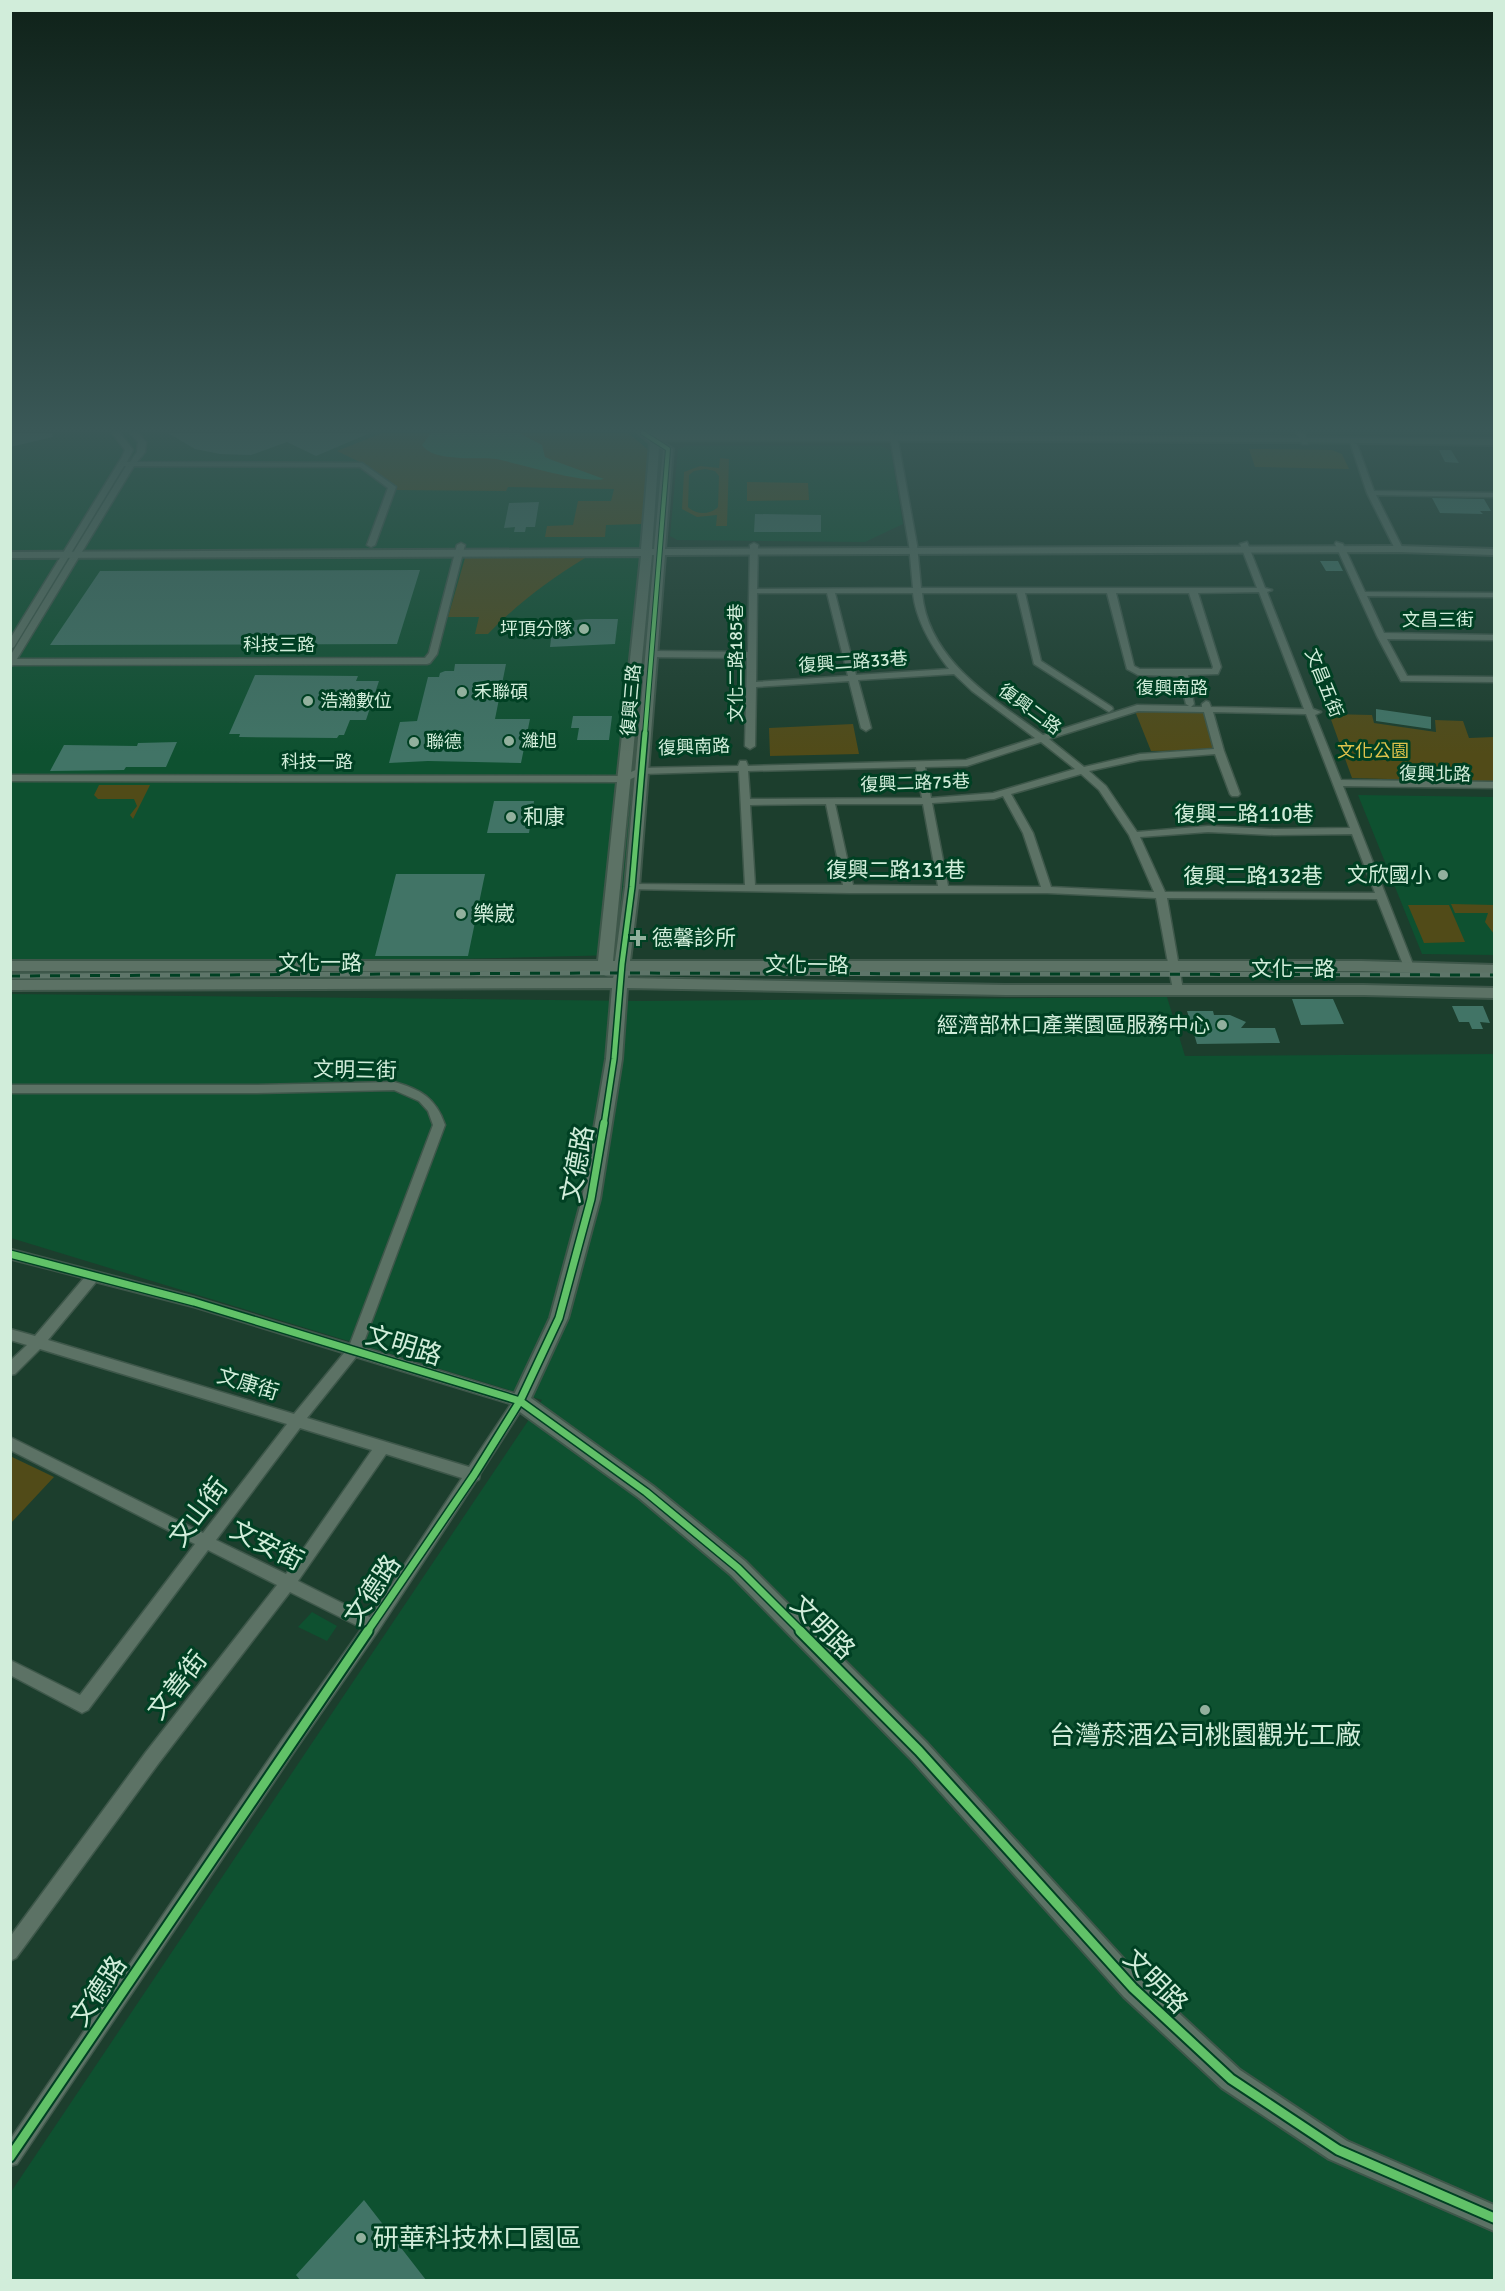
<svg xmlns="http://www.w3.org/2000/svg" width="1505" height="2291" font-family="Signika,'Noto Sans TC',sans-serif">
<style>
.built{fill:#0e5130}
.green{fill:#514b18;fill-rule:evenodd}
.water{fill:#2a8154}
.building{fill:#417466}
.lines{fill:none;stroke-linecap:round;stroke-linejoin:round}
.street-casing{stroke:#3e574a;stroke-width:3}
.secondary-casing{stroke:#3e574a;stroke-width:4}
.street{fill:#5c7265;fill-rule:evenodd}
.secondary{fill:#5c7265;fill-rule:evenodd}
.rail-casing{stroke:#5e7569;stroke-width:5}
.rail{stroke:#004023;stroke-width:3;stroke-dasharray:10;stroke-linecap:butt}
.cycleway-far3-casing{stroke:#004023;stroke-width:6}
.cycleway-far2-casing{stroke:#004023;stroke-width:8}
.cycleway-far1-casing{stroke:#004023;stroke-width:10}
.cycleway-casing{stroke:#004023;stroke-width:13}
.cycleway-far3{stroke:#61c268;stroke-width:4}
.cycleway-far2{stroke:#61c268;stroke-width:5}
.cycleway-far1{stroke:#61c268;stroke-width:7}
.cycleway{stroke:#61c268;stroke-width:9}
.poi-dot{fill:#92b09d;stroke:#004023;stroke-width:2}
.labels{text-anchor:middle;stroke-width:6;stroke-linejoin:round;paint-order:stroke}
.far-street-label{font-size:18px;fill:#d1edda;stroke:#004023}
.far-poi-label{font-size:18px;fill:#d1edda;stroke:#004023;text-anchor:start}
.far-park-label{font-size:18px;fill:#dec34c;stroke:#004023}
.street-label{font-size:21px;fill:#d1edda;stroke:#004023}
.poi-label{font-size:21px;fill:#d1edda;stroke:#004023;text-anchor:start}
.near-street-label{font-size:26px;fill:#d1edda;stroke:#004023}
.near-poi-label{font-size:26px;fill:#d1edda;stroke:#004023}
</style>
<rect width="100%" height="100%" fill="#1c3e2d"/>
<!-- built -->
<path class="built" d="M 11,433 L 663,433 L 667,439 L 650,654 L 618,955 L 11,970 Z
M 686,446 L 881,446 L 891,451 L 903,524 L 865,542 L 677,540 L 670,536 L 678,449 Z
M 1358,795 L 1494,797 L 1494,955 L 1422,954 Z
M 11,994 L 640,1001 L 1167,997 L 1185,1056 L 1494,1054 L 1494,2280 L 11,2280 L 11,2192 L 542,1400 L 11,1238 Z
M 312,1612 L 337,1626 L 327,1641 L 298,1627 Z"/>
<!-- green -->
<path class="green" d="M 382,433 L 628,433 L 651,452 L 642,524 L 606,525 L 605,537 L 545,537 L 547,526 L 573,525 L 578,501 L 611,501 L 614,489 L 508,487 L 506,491 L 395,490 L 396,486 L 366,465 L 337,451 Z
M 1249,449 L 1332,450 L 1342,454 L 1349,469 L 1255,467 Z
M 720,458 L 729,459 L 727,526 L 716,526 L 717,515 L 697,517 L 682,509 L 684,472 L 700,466 L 719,468 ZM 705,469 L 715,471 L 719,476 L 718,507 C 710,515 696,515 688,507 L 689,475 L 694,471 Z
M 747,482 L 808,483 L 809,500 L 747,501 Z
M 465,558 L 585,558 C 549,580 517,604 488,634 L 475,634 L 479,617 L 448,617 Z
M 1135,711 L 1205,713 L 1215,750 L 1151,751 Z
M 1329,714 L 1372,715 L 1374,723 L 1436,732 L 1435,720 L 1463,721 L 1469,738 L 1494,737 L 1494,782 L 1352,778 Z
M 853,724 L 859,754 L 770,756 L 769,728 Z
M 99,785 L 150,785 L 133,819 L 130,815 L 137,806 L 134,799 L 98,799 L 94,795 Z
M 1451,904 L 1494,905 L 1494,934 L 1485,922 L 1488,913 L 1455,913 Z
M 1408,905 L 1449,905 L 1465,942 L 1424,943 Z
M 10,1456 L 54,1477 L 11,1523 L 10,1523 Z"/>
<!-- water -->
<path class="water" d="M 431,433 L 519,433 L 542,445 L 545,457 L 552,460 L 604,479 C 586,484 523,465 501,460 C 488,457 473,459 460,458 C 447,457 430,456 422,445 Z"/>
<!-- building -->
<path class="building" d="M 10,433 L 52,433 L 53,437 L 10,447 Z
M 168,433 L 370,433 L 316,456 L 287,442 L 251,455 L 220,454 L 195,449 Z
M 1439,450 L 1451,450 L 1459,463 L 1445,462 Z
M 1432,498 L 1484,499 L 1491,511 L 1480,511 L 1483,514 L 1440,513 Z
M 539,502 L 535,527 L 526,527 L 525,532 L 514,532 L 515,527 L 504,528 L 509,503 Z
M 755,514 L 821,515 L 821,532 L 754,532 Z
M 1320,561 L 1338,561 L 1343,571 L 1326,571 Z
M 420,570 L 397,644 L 50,645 L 100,571 Z
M 586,619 L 618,619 L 615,644 L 550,647 L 553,622 Z
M 455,664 L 506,664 L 495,719 L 530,719 L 521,763 L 428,761 L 389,763 L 400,722 L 417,721 L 428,677 L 439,677 L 440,673 L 445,671 L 454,671 Z
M 255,675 L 358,676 L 356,681 L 379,681 L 366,720 L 350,720 L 344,735 L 339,735 L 337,738 L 239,737 L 240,734 L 229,734 Z
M 1376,709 L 1431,717 L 1431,729 L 1376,721 Z
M 573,716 L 612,716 L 609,740 L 577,740 L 579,728 L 571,728 Z
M 177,742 L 166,767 L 126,767 L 124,770 L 50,771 L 64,745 L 137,746 L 138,743 Z
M 494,801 L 534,801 L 529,833 L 487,833 Z
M 396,874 L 485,874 L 468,956 L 375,956 Z
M 1292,999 L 1333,999 L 1344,1024 L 1301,1025 Z
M 1452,1006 L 1483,1006 L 1490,1023 L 1480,1022 L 1483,1029 L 1472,1029 L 1469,1022 L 1459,1022 Z
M 1187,1011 L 1213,1011 L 1214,1015 L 1230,1015 L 1246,1022 L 1241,1028 L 1275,1028 L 1280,1043 L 1197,1044 Z
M 364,2200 L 426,2280 L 300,2280 L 296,2275 Z"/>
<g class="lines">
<!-- street casing -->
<g class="street-casing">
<path id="street" d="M 112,433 L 120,433 L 133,450 L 127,462 L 130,462 L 137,452 L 138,442 L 130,433 L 138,433 L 146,442 L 145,452 L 137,462 L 362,463 L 396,487 L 375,545 L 371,547 L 367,545 L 388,488 L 360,467 L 134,466 L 17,659 L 425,658 L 429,653 L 457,545 L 461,543 L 465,545 L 437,654 L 430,663 L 427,664 L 14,665 L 10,666 L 10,656 L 126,466 L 124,466 L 14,647 L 10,649 L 10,639 L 122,457 L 125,450 Z
M 884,433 L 892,433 L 892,436 L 898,441 L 917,545 L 921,588 L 1257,588 L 1240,544 L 1247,542 L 1265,588 L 1272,590 L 1267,592 L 1313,709 L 1321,712 L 1315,715 L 1341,780 L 1494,782 L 1494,788 L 1343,786 L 1414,967 L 1413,969 L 1409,971 L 1404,967 L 1377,899 L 1167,898 L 1183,990 L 1178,994 L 1173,990 L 1156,898 L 1047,893 L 849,893 L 628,889 L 628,885 L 632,884 L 745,885 L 739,771 L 642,774 L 624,782 L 10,781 L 10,775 L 622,776 L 640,768 L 738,766 L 740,761 L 746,761 L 748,766 L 966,760 L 1035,738 L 972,691 L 954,674 L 858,680 L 871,728 L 866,731 L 861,728 L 849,681 L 756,687 L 755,746 L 750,749 L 745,746 L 747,658 L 650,657 L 646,654 L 650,651 L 748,652 L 750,545 L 754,543 L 758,545 L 757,589 L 913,588 L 909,545 L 891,442 L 884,437 ZM 1259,592 L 1304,709 L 1211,707 L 1209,702 L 1206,701 L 1202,704 L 1202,707 L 1191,707 L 1194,704 L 1188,675 L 1218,674 L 1221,667 L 1198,593 ZM 757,593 L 827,593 L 848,676 L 756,682 ZM 835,593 L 913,593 C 916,621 932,647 949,669 L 856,675 ZM 922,593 L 1017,593 L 1034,664 L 1109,712 L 1113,709 L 1112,707 L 1041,661 L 1025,593 L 1107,593 L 1127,669 L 1138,675 L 1179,676 L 1186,704 L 1189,706 L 1137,705 L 1043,735 C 994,699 928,661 922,593 ZM 1116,593 L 1189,593 L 1213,667 L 1212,669 L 1140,669 L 1134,666 ZM 1138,711 L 1204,712 L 1214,749 L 1140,754 L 1084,767 L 1049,739 ZM 1213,712 L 1306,714 L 1350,828 L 1274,829 L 1208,826 L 1137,832 L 1106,786 L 1089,771 L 1140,760 L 1215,754 L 1230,794 L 1232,796 L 1238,796 L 1240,794 L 1224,751 ZM 1041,742 L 1075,769 L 993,793 L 931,798 L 925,767 L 967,766 ZM 916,767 L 922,798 L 750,799 L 748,771 ZM 1081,774 L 1099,790 L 1129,835 L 1154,892 L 1051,887 L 1033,833 L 1011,794 ZM 1003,796 L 1023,833 L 1041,887 L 948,886 L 932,803 L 994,799 ZM 826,804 L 843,885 L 755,885 L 750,805 ZM 835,804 L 923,804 L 938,886 L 853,885 ZM 1208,832 L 1274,835 L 1352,834 L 1375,893 L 1165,892 L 1140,837 Z
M 1297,433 L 1305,433 L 1308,444 L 1302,444 Z
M 1350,442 L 1357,444 L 1374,491 L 1494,493 L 1494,497 L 1376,495 L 1403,549 L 1396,551 L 1367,493 Z
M 1336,542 L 1343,544 L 1365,592 L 1494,593 L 1494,597 L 1492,597 L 1367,596 L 1384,633 L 1494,635 L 1494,640 L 1387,639 L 1407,676 L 1494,677 L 1494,682 L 1401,681 L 1377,636 L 1335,544 Z
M 394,1082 C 420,1089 436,1098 445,1125 L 362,1347 L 520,1395 L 525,1397 L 527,1401 L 480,1474 L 479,1479 L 476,1481 L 378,1631 L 294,1752 L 17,2164 L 10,2166 L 10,2140 L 282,1740 L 362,1628 L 290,1592 L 158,1764 L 16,1958 L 10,1961 L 10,1937 L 146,1752 L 277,1585 L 208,1550 L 88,1710 L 82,1713 L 10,1675 L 10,1660 L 80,1695 L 195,1544 L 10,1450 L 10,1437 L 203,1533 L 287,1424 L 40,1349 L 15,1374 L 10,1375 L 10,1361 L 27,1345 L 10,1340 L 10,1329 L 35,1336 L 84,1278 L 10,1259 L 10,1249 L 194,1297 L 350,1344 L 433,1125 L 428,1111 L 419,1101 L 394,1090 L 257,1093 L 10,1093 L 10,1085 L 257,1085 ZM 96,1282 L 194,1307 L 344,1353 L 294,1414 L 48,1340 ZM 356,1357 L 511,1404 L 469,1467 L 307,1418 ZM 300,1428 L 372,1450 L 286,1574 L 216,1540 ZM 386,1454 L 462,1478 L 370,1617 L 298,1581 Z"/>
</g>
<!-- secondary casing -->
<g class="secondary-casing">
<path id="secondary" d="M 638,433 L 1494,439 L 1494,445 L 1296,442 L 658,440 L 673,449 L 665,549 L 1399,546 L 1494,549 L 1494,555 L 1399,552 L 665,555 L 639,887 L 630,961 L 1362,961 L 1494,965 L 1494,975 L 1362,971 L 629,971 L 628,978 L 1005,985 L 1364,985 L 1494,988 L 1494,998 L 1364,995 L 1005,995 L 627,988 L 622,1059 L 600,1199 L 568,1318 L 531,1398 L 653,1486 L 745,1561 L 927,1743 L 1142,1979 L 1240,2070 L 1347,2141 L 1494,2205 L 1494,2231 L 1329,2159 L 1222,2088 L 1124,1997 L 911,1759 L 731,1575 L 639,1498 L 513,1407 L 511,1401 L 550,1318 L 582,1199 L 606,1059 L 612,988 L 10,990 L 10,980 L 613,978 L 614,975 L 606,974 L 602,971 L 10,971 L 10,961 L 598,961 L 641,556 L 10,558 L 10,552 L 641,549 L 650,443 ZM 659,448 L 663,450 L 654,549 L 652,549 ZM 652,555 L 654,555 L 625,887 L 615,961 L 613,961 Z"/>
</g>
<!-- street -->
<use href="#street" class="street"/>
<!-- secondary -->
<use href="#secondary" class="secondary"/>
<!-- rail casing -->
<g class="rail-casing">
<path id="rail" d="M 10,976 L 598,973 L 1494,975"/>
</g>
<!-- rail -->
<use href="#rail" class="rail"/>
<!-- cycleway-far3 casing -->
<g class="cycleway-far3-casing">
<path id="cycleway-far3" d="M 643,433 L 668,449 L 645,734"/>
</g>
<!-- cycleway-far2 casing -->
<g class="cycleway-far2-casing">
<path id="cycleway-far2" d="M 604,1125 L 614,1059 L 622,964 L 632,887 L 645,733"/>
</g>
<!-- cycleway-far1 casing -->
<g class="cycleway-far1-casing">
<path id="cycleway-far1" d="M 10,1254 L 194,1302 L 520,1401 L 646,1492 L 738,1568 L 802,1632
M 367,1632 L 474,1475 L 520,1401 L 559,1318 L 591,1199 L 604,1123"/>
</g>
<!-- cycleway casing -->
<g class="cycleway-casing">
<path id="cycleway" d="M 800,1631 L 919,1751 L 1133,1988 L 1231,2079 L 1338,2150 L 1494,2218
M 10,2157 L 368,1631"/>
</g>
<!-- cycleway-far3 -->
<use href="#cycleway-far3" class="cycleway-far3"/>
<!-- cycleway-far2 -->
<use href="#cycleway-far2" class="cycleway-far2"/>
<!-- cycleway-far1 -->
<use href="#cycleway-far1" class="cycleway-far1"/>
<!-- cycleway -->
<use href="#cycleway" class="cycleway"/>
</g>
<!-- sky -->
<linearGradient id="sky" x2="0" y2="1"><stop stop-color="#0f2219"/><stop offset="0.57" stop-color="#3a5857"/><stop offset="1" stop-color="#3a5857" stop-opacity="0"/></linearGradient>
<rect width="1505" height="754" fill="url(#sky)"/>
<!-- markers -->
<g class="poi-dot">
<circle cx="584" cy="629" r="6"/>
<circle cx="462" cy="692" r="6"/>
<circle cx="308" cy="701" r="6"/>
<circle cx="509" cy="741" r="6"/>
<circle cx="414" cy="742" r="6"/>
<circle cx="511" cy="817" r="6"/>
<circle cx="1443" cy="875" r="6"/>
<circle cx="461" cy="914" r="6"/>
<path d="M635 929h6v6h6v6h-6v6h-6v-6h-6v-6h6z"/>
<circle cx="1222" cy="1025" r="6"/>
<circle cx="1205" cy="1710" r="6"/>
<circle cx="361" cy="2238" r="6"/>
</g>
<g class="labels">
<!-- far-street labels -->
<g class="far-street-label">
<text x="1438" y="626">文昌三街</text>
<text x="279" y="651">科技三路</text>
<text transform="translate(853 662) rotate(-4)" y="6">復興二路33巷</text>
<text transform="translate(736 663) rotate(-90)" y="6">文化二路185巷</text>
<text transform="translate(1324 683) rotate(68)" y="6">文昌五街</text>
<text x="1172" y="694">復興南路</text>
<text transform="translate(631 700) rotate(-85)" y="6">復興三路</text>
<text transform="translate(1030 709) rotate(36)" y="6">復興二路</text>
<text transform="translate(694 747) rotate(-2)" y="6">復興南路</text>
<text x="317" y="768">科技一路</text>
<text transform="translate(1435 774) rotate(1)" y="6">復興北路</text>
<text transform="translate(915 783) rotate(-2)" y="6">復興二路75巷</text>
</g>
<!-- far-poi labels -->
<g class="far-poi-label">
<text x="572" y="635" text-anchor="end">坪頂分隊</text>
<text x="474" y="698">禾聯碩</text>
<text x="320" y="707">浩瀚數位</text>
<text x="521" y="747">濰旭</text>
<text x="426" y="748">聯德</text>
</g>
<!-- far-park labels -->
<g class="far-park-label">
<text x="1373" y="757">文化公園</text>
</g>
<!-- street labels -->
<g class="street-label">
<text x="1244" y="821">復興二路110巷</text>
<text x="896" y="877">復興二路131巷</text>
<text x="1253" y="883">復興二路132巷</text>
<text x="320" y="970">文化一路</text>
<text transform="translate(807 965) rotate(1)" y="7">文化一路</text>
<text x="1293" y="976">文化一路</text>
<text transform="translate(355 1070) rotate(1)" y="7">文明三街</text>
<text transform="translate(248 1384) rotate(17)" y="7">文康街</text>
</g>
<!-- poi labels -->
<g class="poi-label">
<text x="523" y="824">和康</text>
<text x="1431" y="882" text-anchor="end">文欣國小</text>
<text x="473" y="921">樂崴</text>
<text x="652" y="945">德馨診所</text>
<text x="1210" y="1032" text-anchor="end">經濟部林口產業園區服務中心</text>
</g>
<!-- near-street labels -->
<g class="near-street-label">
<text transform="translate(577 1164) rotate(-79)" y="9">文德路</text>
<text transform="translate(404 1345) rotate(17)" y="9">文明路</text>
<text transform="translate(198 1512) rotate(-53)" y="9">文山街</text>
<text transform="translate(267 1545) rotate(27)" y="9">文安街</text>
<text transform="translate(372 1590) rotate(-56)" y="9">文德路</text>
<text transform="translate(823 1627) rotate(45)" y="9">文明路</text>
<text transform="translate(177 1685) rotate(-52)" y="9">文善街</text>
<text transform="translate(1156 1981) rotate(45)" y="9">文明路</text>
<text transform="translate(98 1991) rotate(-56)" y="9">文德路</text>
</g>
<!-- near-poi labels -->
<g class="near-poi-label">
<text x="1205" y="1744">台灣菸酒公司桃園觀光工廠</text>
<text x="373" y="2247" text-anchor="start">研華科技林口園區</text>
</g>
</g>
<!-- border -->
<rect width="1505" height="2291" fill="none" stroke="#d1edda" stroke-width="24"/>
</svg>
